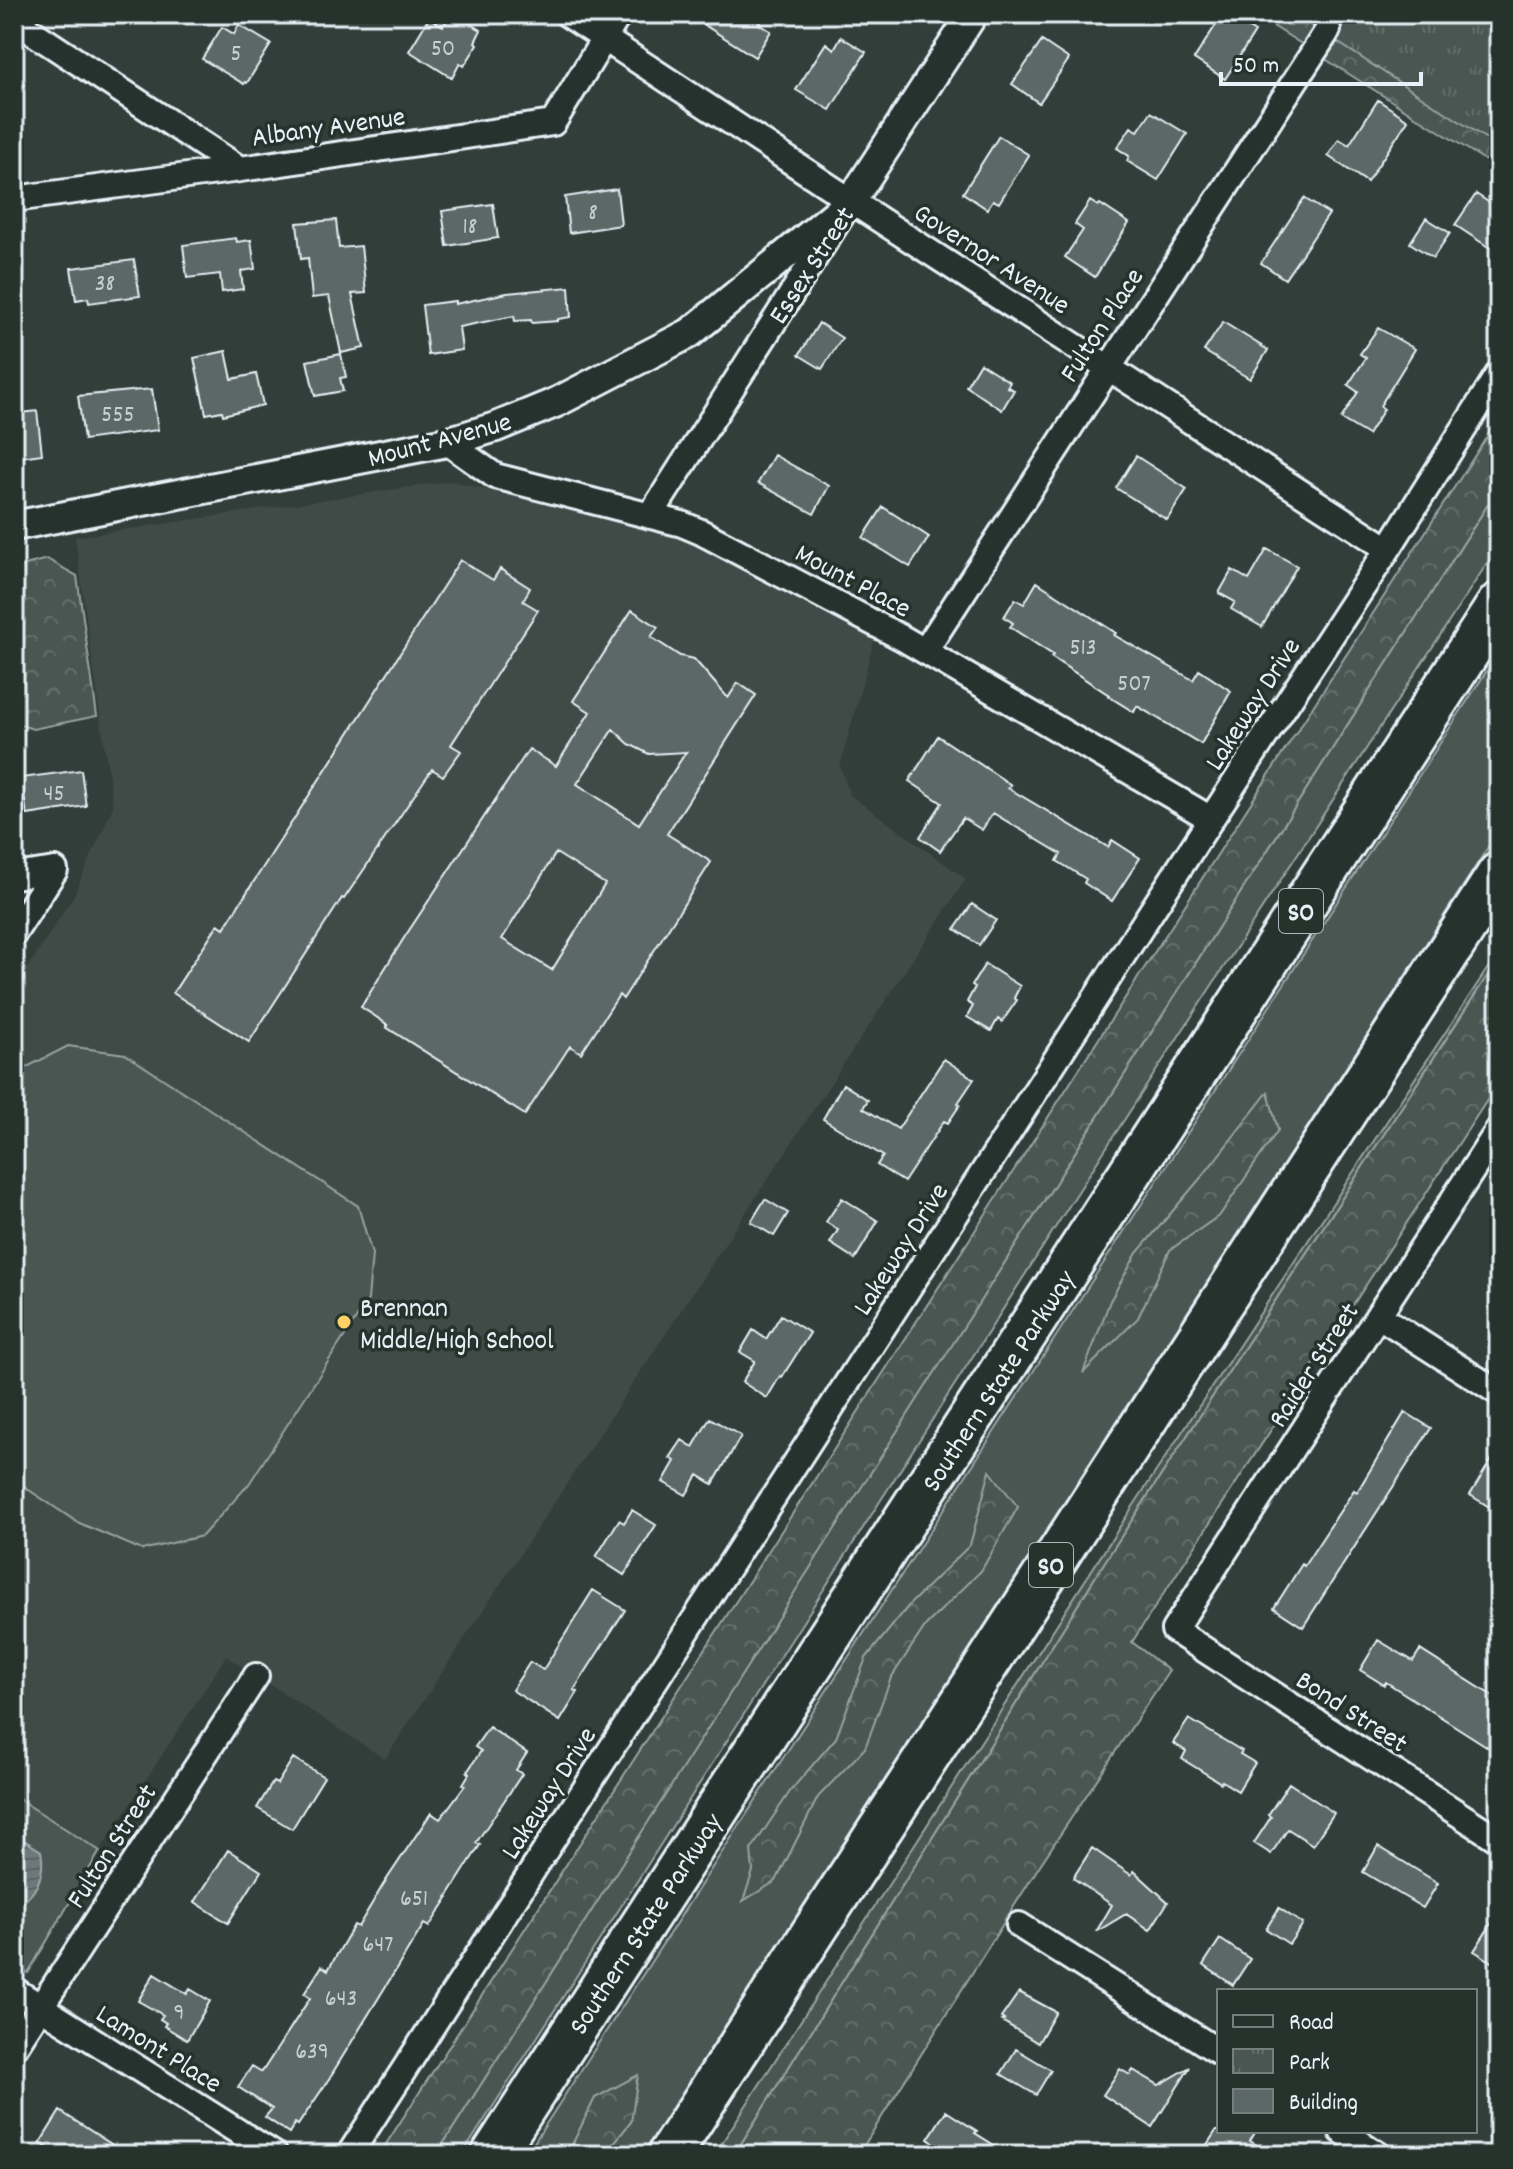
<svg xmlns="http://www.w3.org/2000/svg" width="1513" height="2169" font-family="Dekko,sans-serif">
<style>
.built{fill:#3f4b46}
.green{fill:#495651;stroke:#98a4a4;stroke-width:2}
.forest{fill:url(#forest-crowns);stroke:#98a4a4;stroke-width:2}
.park{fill:url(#park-tufts);stroke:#98a4a4;stroke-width:2}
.water{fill:url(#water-rules);stroke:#9ea9ab;stroke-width:2}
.building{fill:#5c6865;stroke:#e8f1f8;stroke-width:2;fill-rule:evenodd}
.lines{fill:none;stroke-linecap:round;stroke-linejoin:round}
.minor-casing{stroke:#e8f1f8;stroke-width:30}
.tertiary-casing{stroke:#e8f1f8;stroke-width:34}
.motorway-casing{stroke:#e8f1f8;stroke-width:48}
.minor{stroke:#26332d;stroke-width:24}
.tertiary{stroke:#26332d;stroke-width:28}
.motorway{stroke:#26332d;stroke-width:42}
.poi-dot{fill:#ffd166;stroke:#26332d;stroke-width:3}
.labels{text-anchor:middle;stroke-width:7;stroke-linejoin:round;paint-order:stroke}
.number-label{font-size:24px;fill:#c5cfd3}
.shield{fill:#26332d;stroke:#aeb8bb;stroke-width:2}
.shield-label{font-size:26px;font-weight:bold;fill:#e8f1f8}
.street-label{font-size:28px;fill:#e8f1f8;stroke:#26332d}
.poi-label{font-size:28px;fill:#e8f1f8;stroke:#26332d;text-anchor:start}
</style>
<defs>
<pattern id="forest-crowns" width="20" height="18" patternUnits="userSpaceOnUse" patternTransform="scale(2)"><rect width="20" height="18" fill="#495651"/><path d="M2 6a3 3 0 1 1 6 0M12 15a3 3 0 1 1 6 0" fill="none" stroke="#636f6b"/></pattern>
<pattern id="park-tufts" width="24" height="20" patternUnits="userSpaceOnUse" patternTransform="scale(2)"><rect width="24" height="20" fill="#495651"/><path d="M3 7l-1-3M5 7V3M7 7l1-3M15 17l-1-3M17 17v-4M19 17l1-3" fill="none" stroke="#636f6b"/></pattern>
<pattern id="water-rules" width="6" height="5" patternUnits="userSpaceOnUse" patternTransform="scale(2)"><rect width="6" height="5" fill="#6d7978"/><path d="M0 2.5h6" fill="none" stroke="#5b6363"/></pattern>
</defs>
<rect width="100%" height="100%" fill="#323e39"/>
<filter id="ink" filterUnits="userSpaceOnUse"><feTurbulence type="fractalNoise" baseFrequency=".0125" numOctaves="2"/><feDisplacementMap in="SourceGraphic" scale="16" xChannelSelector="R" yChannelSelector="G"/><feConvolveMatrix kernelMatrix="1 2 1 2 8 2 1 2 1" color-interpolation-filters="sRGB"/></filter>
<g filter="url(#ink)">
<!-- built -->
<path class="built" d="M 450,481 L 695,538 L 878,626 L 840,766 L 850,795 L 966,879 L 385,1759 L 226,1656 L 100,1851 L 14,1796 L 14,989 L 73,897 L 113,807 L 75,537 Z"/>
<!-- green -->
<path class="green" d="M 1499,487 L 1499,545 L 1115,1134 L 462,2155 L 436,2155 C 794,1601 1144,1042 1499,487 Z
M 1499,652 L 1499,830 L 718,2046 L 646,2155 L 526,2155 Z
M 1499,951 L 1499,958 L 1106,1560 L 734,2155 L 714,2155 L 1128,1514 Z
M 68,1046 L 125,1054 L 358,1206 L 372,1254 L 368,1300 L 249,1484 L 202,1536 L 142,1550 L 77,1522 L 14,1480 L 14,1079 L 19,1071 Z
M 14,1796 L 100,1851 L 28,1973 L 14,1964 L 14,1908 L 21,1904 L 41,1851 L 14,1834 Z"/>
<!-- forest -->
<path class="forest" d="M 1254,14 L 1499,14 L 1499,169 Z
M 1499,418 L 1499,487 C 1144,1042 794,1601 436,2155 L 379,2155 Z
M 47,559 L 77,576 L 97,716 L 33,729 L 14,723 L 14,568 Z
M 1499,958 L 1499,1082 L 1132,1642 L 1169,1671 L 1040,1865 L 858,2155 L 734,2155 L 1106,1560 Z
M 1268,1092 L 1278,1130 L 1220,1215 L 1170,1250 L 1138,1318 L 1083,1373 L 1110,1301 L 1137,1253 L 1204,1174 Z
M 990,1471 L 1018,1507 L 981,1571 L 926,1625 L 891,1678 L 865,1748 L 818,1797 L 776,1881 L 743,1901 L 753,1871 L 751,1850 L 791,1790 L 836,1738 L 866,1658 L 910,1604 L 970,1545 Z
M 638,2075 L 631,2122 L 604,2155 L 567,2155 L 595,2098 Z"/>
<!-- park -->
<path class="park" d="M 1294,14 L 1499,14 L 1499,147 Z"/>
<!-- water -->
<path class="water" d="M 14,1834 L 41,1851 C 46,1875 36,1896 14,1908 Z"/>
<!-- building -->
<path class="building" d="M 451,14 L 454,14 L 481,30 L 475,42 L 478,44 L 464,66 L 460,63 L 452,78 L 409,51 L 429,18 L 443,26 Z
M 687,14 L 766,14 L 759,24 L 771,31 L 755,57 Z
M 1223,14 L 1226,14 L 1255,32 L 1225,79 L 1194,59 Z
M 239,25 L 271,44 L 247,83 L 245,82 L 244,84 L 202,59 L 222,27 L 234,34 Z
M 841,37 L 866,52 L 830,110 L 796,90 L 826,43 L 834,49 Z
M 1042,41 L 1069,59 L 1039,103 L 1012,84 Z
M 1378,100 L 1408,120 L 1367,182 L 1328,156 L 1339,139 L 1349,145 Z
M 1151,112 L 1187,134 L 1158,180 L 1127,161 L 1129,156 L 1117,148 L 1131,127 L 1138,131 Z
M 999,136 L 1029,155 L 999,203 L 993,200 L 987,209 L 963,193 Z
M 617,189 L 621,225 L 569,233 L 565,197 Z
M 1476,194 L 1499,209 L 1499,254 L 1455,225 Z
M 1304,198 L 1329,214 L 1285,279 L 1261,263 Z
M 1090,201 L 1098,206 L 1100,204 L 1129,223 L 1095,277 L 1065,257 L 1083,230 L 1075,224 Z
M 493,204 L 498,238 L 447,246 L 442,211 Z
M 1426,218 L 1450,233 L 1433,258 L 1410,243 Z
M 336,220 L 339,248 L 361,246 L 366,293 L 352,294 L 364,348 L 341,353 L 329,296 L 312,298 L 308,258 L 301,259 L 297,223 Z
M 236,238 L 237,242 L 251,240 L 255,269 L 241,271 L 243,289 L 222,292 L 220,274 L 187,278 L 183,245 Z
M 134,260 L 140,296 L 89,303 L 88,298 L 76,300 L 71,268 Z
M 569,287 L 571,317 L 558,319 L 558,321 L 532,323 L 531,320 L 515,321 L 514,316 L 459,327 L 462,350 L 428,355 L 422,305 L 455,301 L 455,304 L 507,293 Z
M 1223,322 L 1268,350 L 1250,379 L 1204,351 Z
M 819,323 L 842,338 L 822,369 L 799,355 Z
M 1378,328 L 1415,349 L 1380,406 L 1384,409 L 1368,435 L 1341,419 L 1358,392 L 1348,385 L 1366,358 L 1360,354 Z
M 226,351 L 232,379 L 256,374 L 263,405 L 223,415 L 222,411 L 206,414 L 194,358 Z
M 341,354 L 346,377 L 340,378 L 343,391 L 315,396 L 307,361 Z
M 980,363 L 1010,382 L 1007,387 L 1014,390 L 1002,410 L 966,386 Z
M 152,389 L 158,430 L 84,440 L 78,396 Z
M 37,411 L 42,454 L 14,458 L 14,414 Z
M 774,455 L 829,486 L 814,514 L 758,483 Z
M 1136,456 L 1187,489 L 1167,520 L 1116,488 Z
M 883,507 L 929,537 L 910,567 L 863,538 Z
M 1267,549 L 1297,566 L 1262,627 L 1231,609 L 1235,602 L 1219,593 L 1232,570 L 1249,580 Z
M 460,560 L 493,580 L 500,569 L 530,588 L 523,601 L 538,610 L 451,745 L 461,751 L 443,776 L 432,769 L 344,899 L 342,898 L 249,1042 L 173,993 L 218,924 L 224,928 Z
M 1037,582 L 1116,633 L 1114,635 L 1193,680 L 1199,670 L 1231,691 L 1201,744 L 1137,706 L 1134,712 L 1108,696 L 1109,695 L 1051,657 L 1053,655 L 1010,627 L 1013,623 L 1004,617 L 1015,599 L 1024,604 Z
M 632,610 L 658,627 L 651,637 L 680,656 L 694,659 L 728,698 L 738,683 L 756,695 L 667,834 L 711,862 L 623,999 L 619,995 L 581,1053 L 570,1046 L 525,1115 L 386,1027 L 388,1025 L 361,1007 L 404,938 L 529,749 L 556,766 L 590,712 L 573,701 ZM 613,729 L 629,744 L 649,754 L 686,752 L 639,824 L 577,784 ZM 556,853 L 605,884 L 552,970 L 502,939 Z
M 938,736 L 1011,785 L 1008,788 L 1108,847 L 1112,840 L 1140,858 L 1112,901 L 1084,883 L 1086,879 L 1057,861 L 1061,854 L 993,813 L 982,830 L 963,818 L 940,851 L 920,837 L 942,803 L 909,781 Z
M 81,770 L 86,806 L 27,815 L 21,778 Z
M 972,904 L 996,920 L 979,945 L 955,929 Z
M 985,964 L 1020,986 L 1014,998 L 1017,1000 L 1002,1022 L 998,1019 L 991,1031 L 967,1017 L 973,1006 L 967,1002 L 975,987 L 972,985 Z
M 944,1059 L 974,1079 L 958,1103 L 960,1105 L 948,1123 L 944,1121 L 904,1182 L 877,1165 L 883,1156 L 823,1119 L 843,1084 L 868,1100 L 863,1108 L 898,1129 Z
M 842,1198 L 878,1221 L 855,1259 L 830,1243 L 838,1230 L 826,1222 Z
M 765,1199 L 788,1213 L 774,1236 L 751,1222 Z
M 781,1315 L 810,1333 L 782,1377 L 780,1376 L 767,1398 L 742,1382 L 755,1361 L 740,1352 L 753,1330 L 766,1339 Z
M 1405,1412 L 1431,1428 L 1303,1627 L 1274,1608 L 1302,1564 L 1304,1566 L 1354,1490 L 1357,1492 Z
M 710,1418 L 741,1436 L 713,1484 L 698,1475 L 686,1495 L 663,1482 L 675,1461 L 670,1458 L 682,1440 L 693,1447 Z
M 1499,1447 L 1499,1513 L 1470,1495 Z
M 632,1510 L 656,1525 L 624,1575 L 596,1557 L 619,1520 L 624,1523 Z
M 593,1590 L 625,1610 L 574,1690 L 578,1692 L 560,1721 L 512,1690 L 530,1662 L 543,1670 Z
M 1378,1640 L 1413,1661 L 1420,1650 L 1499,1700 L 1499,1754 L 1386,1682 L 1384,1685 L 1360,1670 Z
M 1189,1719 L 1242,1751 L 1240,1754 L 1255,1763 L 1238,1791 L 1222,1781 L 1221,1783 L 1182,1759 L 1186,1751 L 1173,1743 Z
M 489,1727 L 527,1753 L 516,1770 L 522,1774 L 476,1843 L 480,1845 L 447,1897 L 448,1898 L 429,1927 L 424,1924 L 327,2082 L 298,2125 L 295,2123 L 289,2133 L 265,2117 L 272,2109 L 238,2087 L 252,2066 L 262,2072 L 310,1998 L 304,1994 L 322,1966 L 328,1970 L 354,1925 L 358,1927 L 383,1885 L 431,1813 L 440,1819 L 465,1785 L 463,1784 L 469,1774 L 467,1772 L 481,1751 L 475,1747 Z
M 293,1758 L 324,1777 L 292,1829 L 257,1808 L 273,1782 L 277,1784 Z
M 1289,1783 L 1334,1813 L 1313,1845 L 1288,1829 L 1271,1854 L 1254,1843 L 1271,1817 L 1268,1815 Z
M 1378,1846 L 1438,1883 L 1423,1908 L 1363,1872 Z
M 1092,1848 L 1131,1875 L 1134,1871 L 1168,1902 L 1150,1930 L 1126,1914 L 1096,1932 L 1112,1905 L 1073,1878 Z
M 228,1850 L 261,1871 L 228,1923 L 195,1902 Z
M 1279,1908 L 1303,1924 L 1289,1944 L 1266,1929 Z
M 1499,1912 L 1499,1966 L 1474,1951 Z
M 1220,1939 L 1250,1959 L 1233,1985 L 1203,1965 Z
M 154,1974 L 187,1994 L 190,1989 L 210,2001 L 187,2040 L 164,2026 L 166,2023 L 160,2019 L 163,2015 L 138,2001 Z
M 1019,1992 L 1056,2012 L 1038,2043 L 1002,2021 L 1004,2020 L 1001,2018 Z
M 1016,2049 L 1051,2070 L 1036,2095 L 1001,2074 Z
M 1190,2067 L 1152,2127 L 1103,2095 L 1120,2069 L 1130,2075 L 1133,2070 L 1159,2085 Z
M 60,2111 L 128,2155 L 59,2155 L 40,2143 Z
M 946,2111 L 977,2131 L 975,2133 L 1010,2155 L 952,2155 L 928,2139 Z
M 1216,2131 L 1256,2131 L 1250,2141 L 1274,2155 L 1200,2155 Z"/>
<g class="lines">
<!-- minor casing -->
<g class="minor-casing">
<path id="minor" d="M 567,14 L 851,201 L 1388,549
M 14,20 L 240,169
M 14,199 L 240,169 L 553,123 L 619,14
M 447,442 L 495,476 L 682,524 L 701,532 L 904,639 L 1211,819
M 650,516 L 842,215
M 925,651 L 1328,30
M 14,876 L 55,870
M 14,933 L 55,870
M 1499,1129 L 1174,1630 L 1499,1840
M 1379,1316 L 1499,1393
M 1019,1925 L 1219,2052
M 14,1990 L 275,2155
M 14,2048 L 256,1676
M 1342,2131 L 1379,2155
M 349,2155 L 1211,819 L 1388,549 L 1499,373"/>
</g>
<!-- tertiary casing -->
<g class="tertiary-casing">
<path id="tertiary" d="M 14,526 L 447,442 L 496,427 L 557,402 L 690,333 L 851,201 L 973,14"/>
</g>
<!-- motorway casing -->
<g class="motorway-casing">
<path id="motorway" d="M 493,2155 L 1499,604
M 669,2155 L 1499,874"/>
</g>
<!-- minor -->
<use href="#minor" class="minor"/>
<!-- tertiary -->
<use href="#tertiary" class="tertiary"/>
<!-- motorway -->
<use href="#motorway" class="motorway"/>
</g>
</g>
<!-- markers -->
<circle class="poi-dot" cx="344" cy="1322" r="8"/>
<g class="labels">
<!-- number labels -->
<g class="number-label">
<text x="443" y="55">50</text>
<text x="236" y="60">5</text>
<text x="593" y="219">8</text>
<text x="470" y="233">18</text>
<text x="105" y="290">38</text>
<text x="118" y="421">555</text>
<text x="1083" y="654">513</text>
<text x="1134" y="690">507</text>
<text x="54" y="800">45</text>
<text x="414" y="1905">651</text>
<text x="378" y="1951">647</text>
<text x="341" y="2005">643</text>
<text x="179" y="2019">9</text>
<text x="312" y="2058">639</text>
</g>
<!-- shield labels -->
<g class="shield">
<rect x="1279" y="889" width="44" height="44" rx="6"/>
<rect x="1029" y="1543" width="44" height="44" rx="6"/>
</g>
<g class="shield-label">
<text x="1301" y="920">SO</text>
<text x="1051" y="1574">SO</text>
</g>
<!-- street labels -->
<g class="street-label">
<text transform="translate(328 125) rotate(-8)" y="10">Albany Avenue</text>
<text transform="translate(993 257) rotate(33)" y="10">Governor Avenue</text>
<text transform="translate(810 264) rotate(-57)" y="10">Essex Street</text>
<text transform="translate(1100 324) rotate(-57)" y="10">Fulton Place</text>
<text transform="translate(439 438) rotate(-15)" y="10">Mount Avenue</text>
<text transform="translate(854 579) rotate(28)" y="10">Mount Place</text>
<text transform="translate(1251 703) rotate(-57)" y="10">Lakeway Drive</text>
<text transform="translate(899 1248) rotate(-57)" y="10">Lakeway Drive</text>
<text transform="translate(1312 1364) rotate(-57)" y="10">Raider Street</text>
<text transform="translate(997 1380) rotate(-57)" y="10">Southern State Parkway</text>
<text transform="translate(1353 1710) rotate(33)" y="10">Bond Street</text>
<text transform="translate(547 1792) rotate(-57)" y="10">Lakeway Drive</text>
<text transform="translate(110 1845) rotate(-57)" y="10">Fulton Street</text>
<text transform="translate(644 1923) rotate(-57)" y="10">Southern State Parkway</text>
<text transform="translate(160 2047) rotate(32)" y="10">Lamont Place</text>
</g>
<!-- poi labels -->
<g class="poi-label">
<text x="360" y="1316">Brennan<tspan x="360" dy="32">Middle/High School</tspan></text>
</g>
</g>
<!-- margin -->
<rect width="1513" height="2169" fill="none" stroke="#26332d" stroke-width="48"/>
<rect x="24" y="24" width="1465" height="2121" fill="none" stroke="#e8f1f8" stroke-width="3" filter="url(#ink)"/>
<!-- legend -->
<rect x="1217" y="1989" width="260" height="144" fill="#26332d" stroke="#747f7e" stroke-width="2"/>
<rect x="1233" y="2015" width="40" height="12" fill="#26332d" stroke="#747f7e" stroke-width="2"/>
<text x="1289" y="2029" font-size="24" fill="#e8f1f8">Road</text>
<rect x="1233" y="2049" width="40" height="24" fill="url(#park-tufts)" stroke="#747f7e" stroke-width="2"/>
<text x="1289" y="2069" font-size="24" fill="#e8f1f8">Park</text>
<rect x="1233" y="2089" width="40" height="24" fill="#5c6865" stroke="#747f7e" stroke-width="2"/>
<text x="1289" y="2109" font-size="24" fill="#e8f1f8">Building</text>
<!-- scale -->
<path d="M1221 72v12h200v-12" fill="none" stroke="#e8f1f8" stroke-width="4"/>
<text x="1233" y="72" font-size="24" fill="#e8f1f8" stroke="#26332d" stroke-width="6" paint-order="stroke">50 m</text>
</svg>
